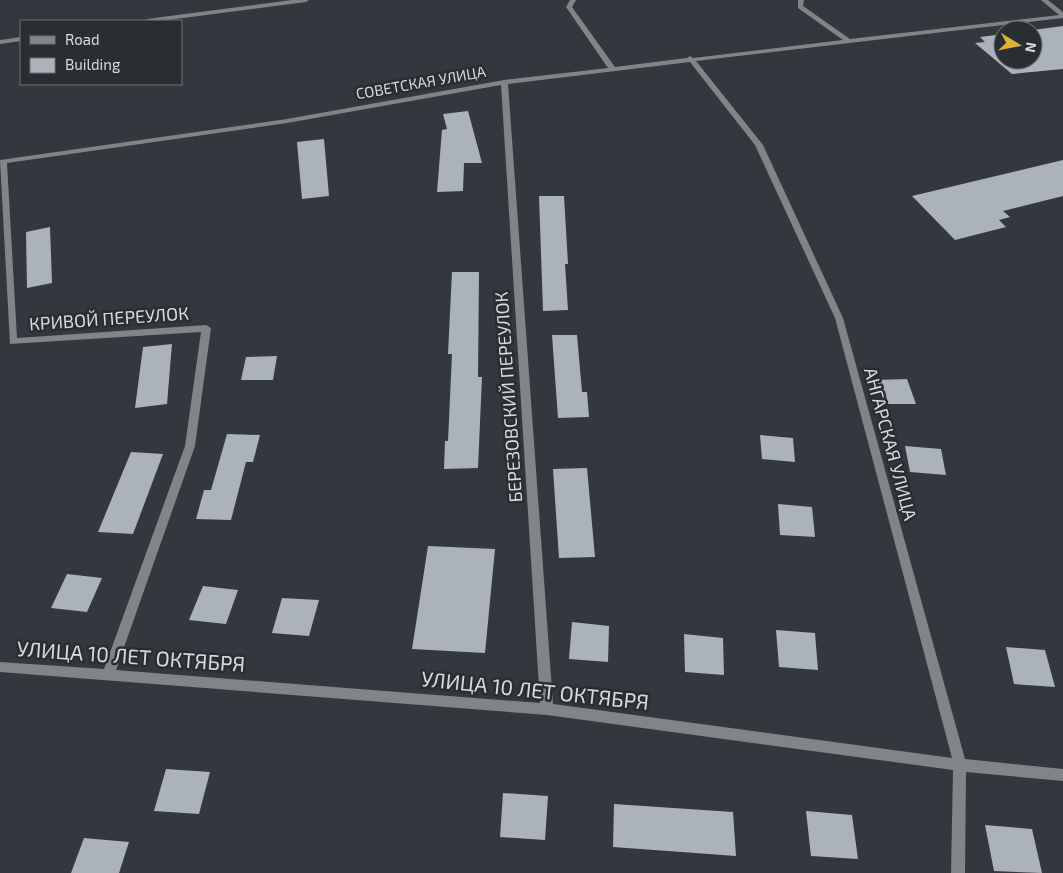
<svg xmlns="http://www.w3.org/2000/svg" width="1063" height="873" font-family="'Exo 2',sans-serif">
<style>
.building{fill:#acb2b9}
.lines{fill:none;stroke-linecap:round;stroke-linejoin:round}
.street{fill:#828487;fill-rule:evenodd}
.labels{text-anchor:middle;stroke-width:5;stroke-linejoin:round;paint-order:stroke}
.far-street-label{font-size:15px;fill:#d7dade;stroke:#292e33}
.street-label{font-size:18px;fill:#d7dade;stroke:#292e33}
.near-street-label{font-size:21px;fill:#d7dade;stroke:#292e33}
</style>
<rect width="100%" height="100%" fill="#33383e"/>
<!-- building -->
<path class="building" d="M 1063,26 L 1063,69 L 1012,74 L 975,43 L 985,42 L 980,37 L 1003,34 L 1003,60 L 1033,60 L 1033,30 Z
M 468,111 L 482,163 L 464,163 L 463,191 L 437,192 L 442,130 L 447,129 L 443,114 Z
M 324,139 L 329,196 L 302,199 L 297,142 Z
M 1063,160 L 1063,196 L 1003,211 L 1010,217 L 999,220 L 1006,227 L 955,240 L 912,196 Z
M 539,196 L 564,196 L 568,264 L 565,264 L 568,310 L 543,311 Z
M 50,227 L 52,283 L 27,288 L 26,232 Z
M 452,272 L 479,272 L 478,377 L 482,377 L 478,468 L 444,469 L 445,441 L 448,441 L 452,354 L 448,354 Z
M 552,335 L 577,335 L 582,392 L 587,392 L 589,417 L 558,418 Z
M 172,344 L 167,404 L 135,408 L 143,347 Z
M 277,356 L 273,380 L 241,380 L 246,357 Z
M 907,379 L 916,404 L 885,404 L 876,380 Z
M 227,434 L 260,435 L 253,462 L 246,462 L 231,520 L 196,519 L 204,490 L 211,490 Z
M 760,435 L 793,438 L 795,462 L 762,459 Z
M 905,446 L 941,449 L 946,475 L 910,472 Z
M 131,452 L 163,454 L 133,534 L 98,532 Z
M 587,468 L 595,557 L 559,558 L 553,469 Z
M 778,504 L 812,507 L 815,537 L 780,535 Z
M 428,546 L 495,549 L 485,653 L 412,649 Z
M 67,574 L 102,578 L 87,612 L 51,608 Z
M 203,586 L 238,590 L 226,624 L 189,620 Z
M 282,598 L 319,600 L 309,636 L 272,633 Z
M 572,622 L 609,626 L 608,662 L 569,659 Z
M 776,630 L 815,633 L 818,670 L 779,667 Z
M 684,634 L 723,638 L 724,675 L 685,672 Z
M 1006,647 L 1045,650 L 1055,687 L 1014,684 Z
M 166,769 L 210,772 L 199,814 L 154,811 Z
M 503,793 L 548,796 L 545,840 L 500,837 Z
M 614,804 L 733,812 L 736,856 L 613,847 Z
M 806,811 L 852,815 L 858,859 L 811,856 Z
M 985,825 L 1032,829 L 1042,873 L 994,871 Z
M 84,838 L 129,842 L 119,873 L 71,873 Z"/>
<g class="lines">
<!-- street -->
<path class="street" d="M 292,0 L 309,0 L 306,2 L 160,21 L 144,21 L 147,19 Z
M 570,0 L 576,0 L 572,7 L 615,67 L 687,58 L 690,56 L 693,58 L 843,40 L 798,8 L 798,0 L 804,0 L 803,6 L 850,39 L 1059,15 L 1041,0 L 1048,0 L 1063,12 L 1063,18 L 696,61 L 763,145 L 843,318 L 965,759 L 1063,769 L 1063,781 L 966,772 L 965,873 L 951,873 L 953,770 L 547,715 L 0,672 L 0,662 L 104,669 L 185,446 L 201,332 L 10,344 L 0,160 L 287,119 L 504,80 L 608,68 L 566,7 ZM 690,62 L 755,145 L 835,318 L 952,758 L 553,704 L 508,84 ZM 501,85 L 540,703 L 116,670 L 195,446 L 211,328 L 206,325 L 17,338 L 7,163 L 287,123 Z
M 21,37 L 21,41 L 0,44 L 0,40 Z"/>
</g>
<g class="labels">
<!-- far-street labels -->
<g class="far-street-label">
<text transform="translate(421 83) rotate(-10)" y="5">СОВЕТСКАЯ УЛИЦА</text>
</g>
<!-- street labels -->
<g class="street-label">
<text transform="translate(109 319) rotate(-4)" y="6">КРИВОЙ ПЕРЕУЛОК</text>
<text transform="translate(509 397) rotate(-94)" y="6">БЕРЕЗОВСКИЙ ПЕРЕУЛОК</text>
<text transform="translate(890 444) rotate(75)" y="6">АНГАРСКАЯ УЛИЦА</text>
</g>
<!-- near-street labels -->
<g class="near-street-label">
<text transform="translate(131 657) rotate(4)" y="7">УЛИЦА 10 ЛЕТ ОКТЯБРЯ</text>
<text transform="translate(535 691) rotate(6)" y="7">УЛИЦА 10 ЛЕТ ОКТЯБРЯ</text>
</g>
</g>
<!-- legend -->
<rect x="20" y="20" width="162" height="65" fill="#292e33" stroke="#6f7377"/>
<rect x="30" y="36" width="25" height="8" fill="#828487" stroke="#6f7377"/>
<text x="65" y="45" font-size="15" fill="#d7dade">Road</text>
<rect x="30" y="58" width="25" height="15" fill="#acb2b9" stroke="#6f7377"/>
<text x="65" y="70" font-size="15" fill="#d7dade">Building</text>
<!-- north arrow -->
<g transform="translate(1018 45) rotate(100)"><circle r="24" fill="#292e33" stroke="#6f7377"/>
<path d="M0-4L9 19L0 12L-9 19Z" fill="#d9b334"/>
<text y="-8" font-size="14" font-weight="bold" text-anchor="middle" fill="#d7dade">N</text>
</g>
</svg>
